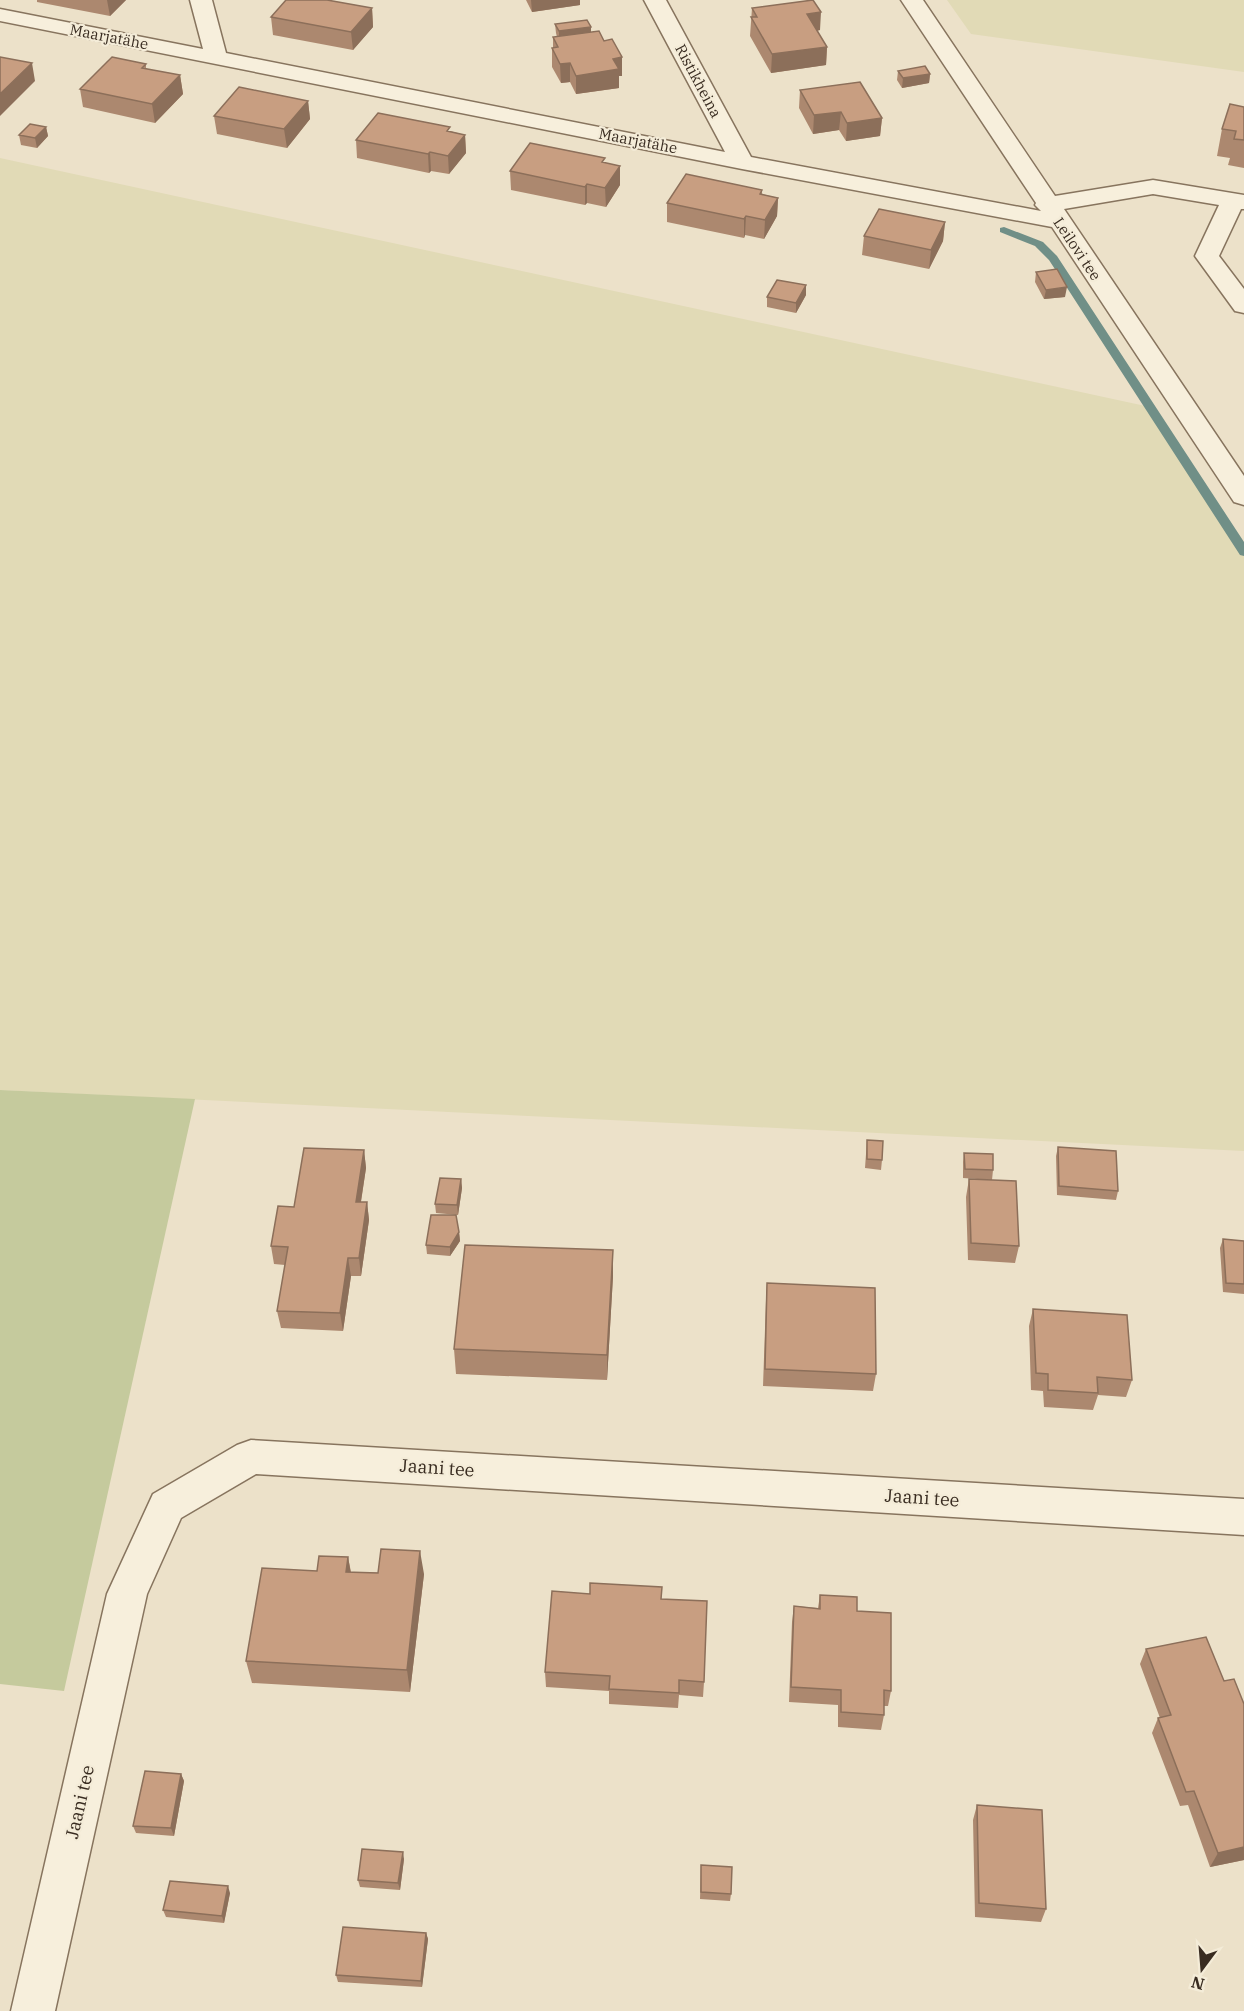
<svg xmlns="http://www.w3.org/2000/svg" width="1244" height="2011" font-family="'IBM Plex Serif',serif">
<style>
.farmland{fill:#e1dab6}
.green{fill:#c5ca9d}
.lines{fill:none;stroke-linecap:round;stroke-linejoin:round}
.stream{fill:#708f87;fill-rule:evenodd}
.minor-casing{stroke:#87745e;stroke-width:3}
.minor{fill:#f7efdc;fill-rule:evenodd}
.wall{fill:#ac886f}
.shaded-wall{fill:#8c6f5a}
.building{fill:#c89e81;stroke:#8c6f5a;stroke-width:1.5}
.labels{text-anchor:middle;stroke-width:4.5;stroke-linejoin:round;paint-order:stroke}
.far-street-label{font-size:15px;fill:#392c21;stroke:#f4ecd8}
.street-label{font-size:18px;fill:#392c21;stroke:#f4ecd8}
</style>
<rect width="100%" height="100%" fill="#ece1c9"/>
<!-- farmland -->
<path class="farmland" d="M 947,0 L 1244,0 L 1244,72 L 971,34 Z
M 0,158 L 1150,407 L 1244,552 L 1244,1151 L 0,1090 Z"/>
<!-- green -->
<path class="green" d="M 0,1090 L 195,1099 L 64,1691 L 0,1684 Z"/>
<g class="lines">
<!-- stream -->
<path class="stream" d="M 1004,227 L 1043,242 L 1057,256 L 1244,542 L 1244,556 L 1240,555 L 1049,260 L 1035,246 L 1000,232 L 1000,228 Z"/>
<!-- minor casing -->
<g class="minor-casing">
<path id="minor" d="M 190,0 L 212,0 L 226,53 L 725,152 L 644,0 L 666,0 L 751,157 L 1041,211 L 1035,205 L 1036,203 L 901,0 L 923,0 L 1055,196 L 1153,180 L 1244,195 L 1244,209 L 1241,209 L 1219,256 L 1244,289 L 1244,313 L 1235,311 L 1195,256 L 1219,205 L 1153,194 L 1064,209 L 1244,476 L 1244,505 L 1234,502 L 1052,227 L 742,169 L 0,21 L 0,9 L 203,49 Z
M 251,1440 L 1244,1499 L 1244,1535 L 256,1474 L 181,1518 L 147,1594 L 55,2011 L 11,2011 L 107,1594 L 153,1494 L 237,1445 Z"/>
</g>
<!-- minor -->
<use href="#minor" class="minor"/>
</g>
<!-- wall -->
<path class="wall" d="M 37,0 L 126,0 L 110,16 L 37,2 Z
M 526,0 L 580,0 L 580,5 L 532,12 Z
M 372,8 L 373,27 L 353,50 L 273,35 L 271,17 Z
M 752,8 L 820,30 L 817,31 L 827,47 L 826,65 L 771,73 L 750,36 Z
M 555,24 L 591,27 L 591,32 L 622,76 L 619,76 L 619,88 L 576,94 L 570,82 L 561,83 L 552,67 L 552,48 L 553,48 L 553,37 L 557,37 L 556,33 Z
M 146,64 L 146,69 L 180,75 L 183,94 L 155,123 L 83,107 L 80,89 Z
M 898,71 L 930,74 L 929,83 L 902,88 L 897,80 Z
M 800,90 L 882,118 L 880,136 L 846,141 L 839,130 L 813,134 L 799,108 Z
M 308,101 L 310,119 L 287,148 L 217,134 L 214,116 Z
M 1244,107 L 1244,168 L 1228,165 L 1230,158 L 1217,156 L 1222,129 Z
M 46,127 L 48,136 L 37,148 L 21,145 L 19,135 Z
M 450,131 L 465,135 L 466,153 L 449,174 L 431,171 L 429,173 L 357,158 L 356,140 Z
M 605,163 L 620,185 L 606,207 L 587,203 L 585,205 L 511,190 L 510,171 Z
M 762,190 L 762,194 L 778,198 L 777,216 L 764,239 L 745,235 L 744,238 L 667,222 L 667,203 Z
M 945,222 L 943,241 L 929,269 L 862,255 L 864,236 Z
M 1036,272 L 1065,297 L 1044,299 L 1035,282 Z
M 806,285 L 806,295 L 796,313 L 767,307 L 767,297 Z
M 867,1140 L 882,1160 L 881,1170 L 865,1168 Z
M 1058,1147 L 1118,1191 L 1116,1200 L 1057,1195 L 1056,1156 Z
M 364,1150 L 366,1168 L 361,1202 L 367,1202 L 369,1220 L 361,1276 L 351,1276 L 343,1331 L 281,1328 L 277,1311 L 285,1265 L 274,1264 L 271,1246 L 294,1207 Z
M 964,1153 L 993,1170 L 992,1180 L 963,1178 L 963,1162 Z
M 461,1179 L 462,1188 L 458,1215 L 436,1213 L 435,1204 Z
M 969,1179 L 1019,1246 L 1015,1263 L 968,1260 L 966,1197 Z
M 459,1232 L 460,1241 L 450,1256 L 427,1254 L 426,1245 Z
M 1223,1239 L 1244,1241 L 1244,1294 L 1223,1292 L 1220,1248 Z
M 613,1276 L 607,1380 L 456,1374 L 454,1349 Z
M 767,1283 L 876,1374 L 873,1391 L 763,1386 L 766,1300 Z
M 1033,1309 L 1132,1380 L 1126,1397 L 1098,1395 L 1093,1410 L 1044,1407 L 1043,1391 L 1031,1390 L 1029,1326 Z
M 348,1557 L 351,1572 L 424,1574 L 410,1692 L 252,1683 L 246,1661 L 317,1571 Z
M 820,1595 L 857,1611 L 891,1691 L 888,1706 L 884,1706 L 884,1715 L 881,1730 L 838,1727 L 838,1705 L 789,1702 L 792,1622 L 794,1606 L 818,1608 Z
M 661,1599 L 704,1682 L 703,1697 L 679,1695 L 678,1708 L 609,1704 L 609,1691 L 546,1687 L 545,1672 Z
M 1146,1649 L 1224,1681 L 1244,1860 L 1210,1867 L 1188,1805 L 1180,1806 L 1152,1733 L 1158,1718 L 1160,1718 L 1140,1664 Z
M 181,1774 L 184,1781 L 174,1836 L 136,1833 L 133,1826 Z
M 977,1805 L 1046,1909 L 1041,1922 L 975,1917 L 973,1820 Z
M 404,1859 L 400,1890 L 360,1887 L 358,1880 Z
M 701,1865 L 731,1894 L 730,1901 L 700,1899 Z
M 230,1893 L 224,1923 L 166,1917 L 163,1910 Z
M 426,1933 L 428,1939 L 422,1987 L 338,1982 L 336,1975 Z"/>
<!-- shaded-wall -->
<path class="shaded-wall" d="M 107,0 L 126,0 L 110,16 Z
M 531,0 L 580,0 L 580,5 L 532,12 Z
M 372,8 L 373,27 L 353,50 L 351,32 Z
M 821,12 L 820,30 L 806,32 L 807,14 Z
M 591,27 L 591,36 L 559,40 L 559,31 Z
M 827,47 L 826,65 L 771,73 L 772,54 Z
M 622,57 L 622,76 L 619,76 L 619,88 L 576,94 L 576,76 L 613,59 Z
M 32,63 L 35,81 L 0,116 L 0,94 Z
M 570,63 L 570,82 L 561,83 L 560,64 Z
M 930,74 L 929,83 L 902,88 L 903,78 Z
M 180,75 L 183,94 L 155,123 L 152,104 Z
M 308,101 L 310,119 L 287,148 L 284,129 Z
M 841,112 L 839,130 L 813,134 L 814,115 Z
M 882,118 L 880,136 L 846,141 L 847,123 Z
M 46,127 L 48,136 L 37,148 L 35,138 Z
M 465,135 L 466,153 L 449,174 L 448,156 Z
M 430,152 L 431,171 L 429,173 L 428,154 Z
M 620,166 L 620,185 L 606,207 L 605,188 Z
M 587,184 L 587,203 L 585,205 L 585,187 Z
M 778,198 L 777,216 L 764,239 L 765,220 Z
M 746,216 L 745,235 L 744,238 L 744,219 Z
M 945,222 L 943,241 L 929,269 L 931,250 Z
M 806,285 L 806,295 L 796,313 L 796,303 Z
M 1067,287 L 1065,297 L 1044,299 L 1046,290 Z
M 364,1150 L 366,1168 L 358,1220 L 356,1202 Z
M 461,1179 L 462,1188 L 458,1215 L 457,1205 Z
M 367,1202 L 369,1220 L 361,1276 L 359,1258 Z
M 459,1232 L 460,1241 L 450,1256 L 450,1247 Z
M 613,1250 L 613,1276 L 607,1380 L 607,1355 Z
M 348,1258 L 351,1276 L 343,1331 L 340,1313 Z
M 420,1551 L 424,1574 L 410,1692 L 407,1670 Z
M 348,1557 L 352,1580 L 346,1572 Z
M 181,1774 L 184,1781 L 174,1836 L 171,1828 Z
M 1244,1847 L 1244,1860 L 1210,1867 L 1218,1853 Z
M 403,1852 L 404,1859 L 400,1890 L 398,1883 Z
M 228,1886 L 230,1893 L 224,1923 L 222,1916 Z
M 426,1933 L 428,1939 L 422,1987 L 421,1981 Z"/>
<!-- building -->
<path class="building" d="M 286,0 L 327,0 L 372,8 L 351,32 L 271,17 Z
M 813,0 L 821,12 L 807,14 L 827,47 L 772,54 L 751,17 L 757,17 L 752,8 Z
M 587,20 L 591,27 L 559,31 L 555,24 Z
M 599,31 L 604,41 L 612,39 L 622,57 L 613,59 L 619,69 L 576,76 L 570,63 L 560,64 L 552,48 L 558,47 L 553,37 Z
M 0,57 L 32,63 L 0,94 Z
M 112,57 L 146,64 L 142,68 L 180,75 L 152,104 L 80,89 Z
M 925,66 L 930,74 L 903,78 L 898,71 Z
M 860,82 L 882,118 L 847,123 L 841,112 L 814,115 L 800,90 Z
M 239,87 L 308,101 L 284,129 L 214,116 Z
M 1230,104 L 1244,107 L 1244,140 L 1234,139 L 1236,131 L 1222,129 Z
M 378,113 L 450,127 L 447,131 L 465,135 L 448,156 L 430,152 L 428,154 L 356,140 Z
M 30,124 L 46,127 L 35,138 L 19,135 Z
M 530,143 L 605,158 L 602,162 L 620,166 L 605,188 L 587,184 L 585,187 L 510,171 Z
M 686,174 L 762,190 L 760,194 L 778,198 L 765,220 L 746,216 L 744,219 L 667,203 Z
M 879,209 L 945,222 L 931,250 L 864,236 Z
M 1057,269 L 1067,287 L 1046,290 L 1036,272 Z
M 777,280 L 806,285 L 796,303 L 767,297 Z
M 867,1140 L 883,1141 L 882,1160 L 867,1159 Z
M 1058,1147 L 1116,1151 L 1118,1191 L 1059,1186 Z
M 304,1148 L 364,1150 L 356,1202 L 367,1202 L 359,1258 L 348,1258 L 340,1313 L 277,1311 L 288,1247 L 271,1246 L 278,1206 L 294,1207 Z
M 964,1153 L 993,1154 L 993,1170 L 965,1169 Z
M 440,1178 L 461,1179 L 457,1205 L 435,1204 Z
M 969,1179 L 1016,1181 L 1019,1246 L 971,1243 Z
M 431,1215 L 456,1215 L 459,1232 L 450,1247 L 426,1245 Z
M 1223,1239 L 1244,1241 L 1244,1284 L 1226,1283 Z
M 465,1245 L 613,1250 L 607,1355 L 454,1349 Z
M 767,1283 L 875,1288 L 876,1374 L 765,1369 Z
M 1033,1309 L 1127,1315 L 1132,1380 L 1097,1377 L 1098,1393 L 1048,1390 L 1048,1374 L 1036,1373 Z
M 381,1549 L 420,1551 L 407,1670 L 246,1661 L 262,1568 L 317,1571 L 319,1556 L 348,1557 L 346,1572 L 378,1573 Z
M 590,1583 L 662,1587 L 661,1599 L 707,1601 L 704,1682 L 679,1680 L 679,1693 L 609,1689 L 610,1676 L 545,1672 L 552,1591 L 590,1594 Z
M 820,1595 L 857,1597 L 857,1611 L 891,1613 L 891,1691 L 884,1690 L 884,1715 L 841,1712 L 841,1690 L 791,1687 L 794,1606 L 820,1609 Z
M 1206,1637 L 1224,1681 L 1234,1679 L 1244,1704 L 1244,1847 L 1218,1853 L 1194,1791 L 1186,1792 L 1158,1718 L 1171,1715 L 1146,1649 Z
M 145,1771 L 181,1774 L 171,1828 L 133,1826 Z
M 977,1805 L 1042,1810 L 1046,1909 L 979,1903 Z
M 362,1849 L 403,1852 L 398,1883 L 358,1880 Z
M 701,1865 L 732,1867 L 731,1894 L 701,1892 Z
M 170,1881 L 228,1886 L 222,1916 L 163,1910 Z
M 343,1927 L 426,1933 L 421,1981 L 336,1975 Z"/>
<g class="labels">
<!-- far-street labels -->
<g class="far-street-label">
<text transform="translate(109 37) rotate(11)" y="5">Maarjatähe</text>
<text transform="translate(698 81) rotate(62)" y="5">Ristikheina</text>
<text transform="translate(638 141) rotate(11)" y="5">Maarjatähe</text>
<text transform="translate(1077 249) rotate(56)" y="5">Leilovi tee</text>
</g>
<!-- street labels -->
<g class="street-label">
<text transform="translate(437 1468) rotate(4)" y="6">Jaani tee</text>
<text transform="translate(922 1498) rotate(4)" y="6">Jaani tee</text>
<text transform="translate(80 1802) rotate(-77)" y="6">Jaani tee</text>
</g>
</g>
<!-- north arrow -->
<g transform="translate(1202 1969) rotate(196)" stroke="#f4ecd8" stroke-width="4.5" paint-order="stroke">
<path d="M0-4.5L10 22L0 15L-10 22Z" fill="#392c21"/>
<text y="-9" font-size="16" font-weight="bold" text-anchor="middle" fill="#392c21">N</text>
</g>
</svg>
